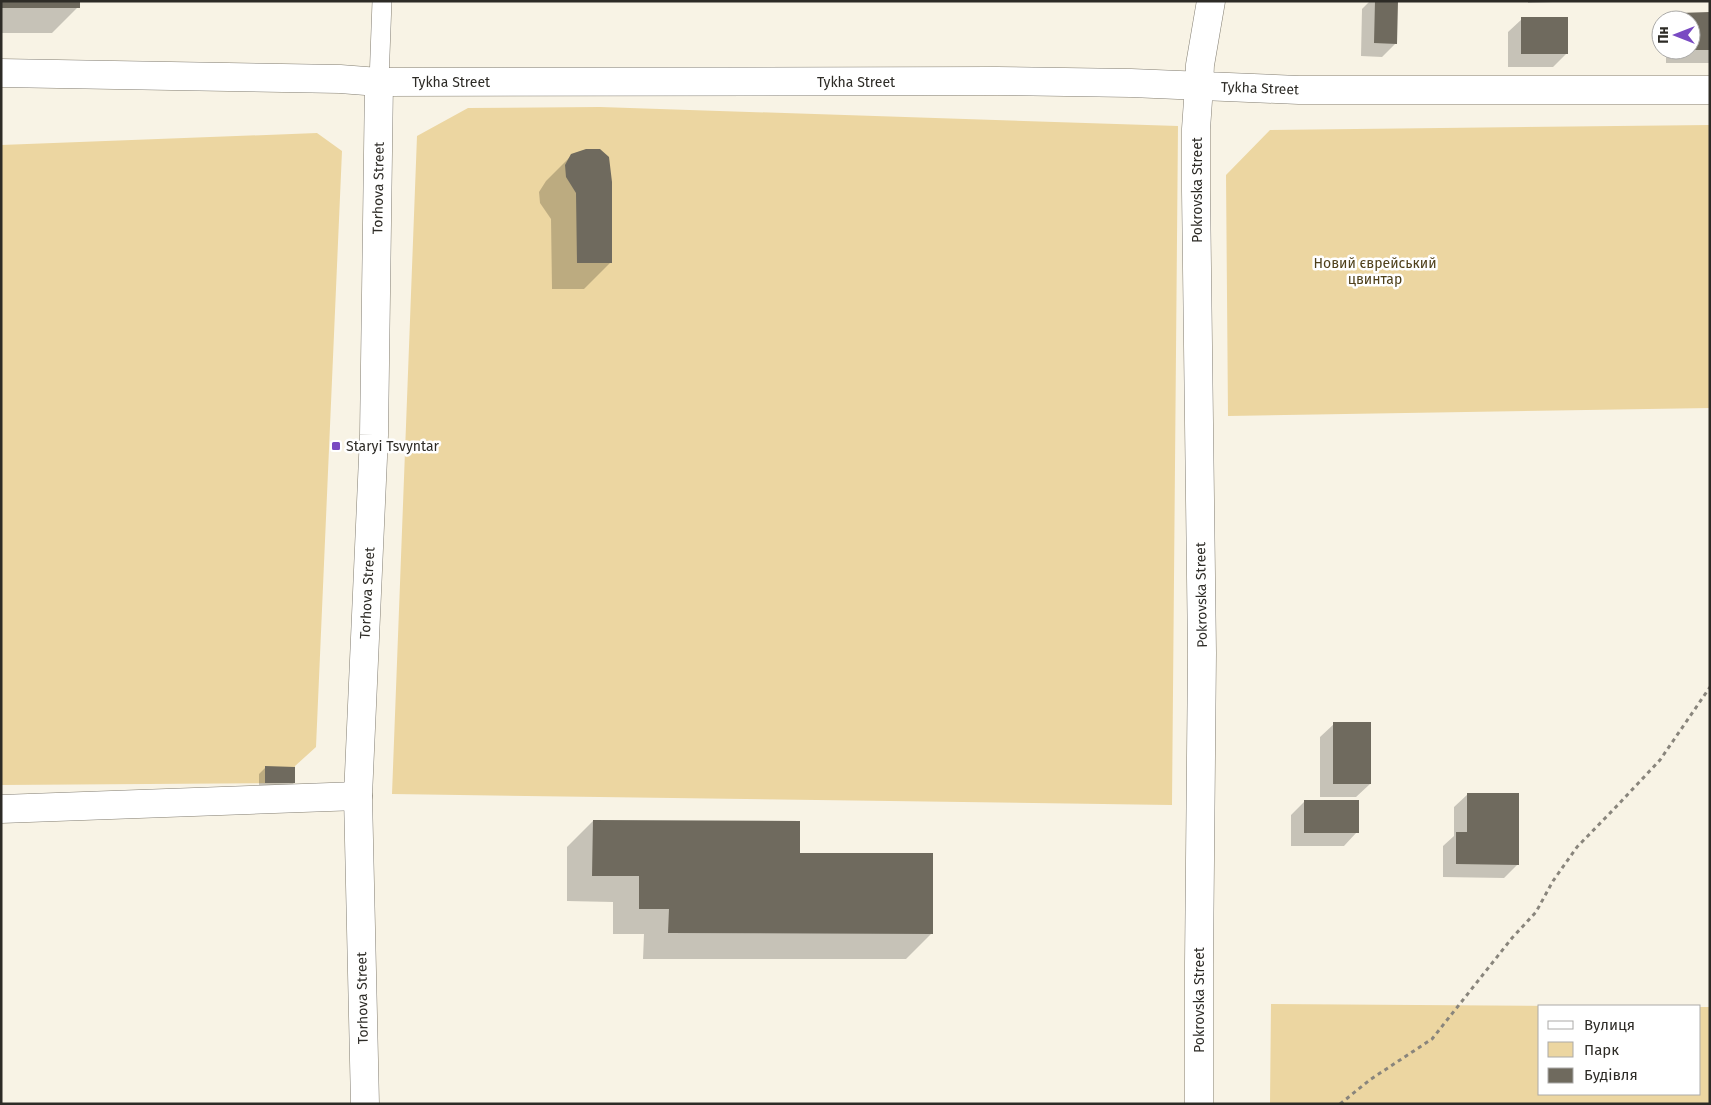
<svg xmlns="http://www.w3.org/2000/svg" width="1711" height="1105" font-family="'Fira Sans',sans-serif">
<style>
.green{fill:#ecd6a1}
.shadow{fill:#0003}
.building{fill:#6f6a5e}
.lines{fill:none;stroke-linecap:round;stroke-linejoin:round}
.service-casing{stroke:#837e72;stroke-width:20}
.minor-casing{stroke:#837e72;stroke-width:29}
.tertiary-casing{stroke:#837e72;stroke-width:29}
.secondary-casing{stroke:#837e72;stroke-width:29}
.path{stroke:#89857c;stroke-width:3;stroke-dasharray:4 4;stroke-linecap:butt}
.service{stroke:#fff;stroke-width:19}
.minor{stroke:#fff;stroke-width:28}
.tertiary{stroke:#fff;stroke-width:28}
.secondary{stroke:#fff;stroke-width:28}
.poi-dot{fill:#794ac2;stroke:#fff;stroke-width:2}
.labels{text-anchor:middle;stroke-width:5;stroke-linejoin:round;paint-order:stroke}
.street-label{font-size:14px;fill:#2d2b26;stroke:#fff}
.park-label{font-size:14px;fill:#4f401b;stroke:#fff}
.poi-label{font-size:14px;fill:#2d2b26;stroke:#fff;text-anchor:start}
</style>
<rect width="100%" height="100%" fill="#f8f3e5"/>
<!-- green -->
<path class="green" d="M 600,107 L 1178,126 L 1172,805 L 392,794 L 417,136 L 468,108 Z
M 1710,125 L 1710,408 L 1228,416 L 1226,175 L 1270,130 Z
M 317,133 L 342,151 L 316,747 L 295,766 L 295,783 L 1,785 L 1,145 Z
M 1271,1004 L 1560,1006 L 1540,1006 L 1540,1094 L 1700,1094 L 1700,1007 L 1710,1007 L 1710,1104 L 1270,1104 Z"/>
<!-- shadow -->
<path class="shadow" d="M 1,1 L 78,7 L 52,33 L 1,33 Z
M 1370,1 L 1397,1 L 1396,43 L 1382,57 L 1361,56 L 1362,9 Z
M 1528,1 L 1578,1 L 1528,3 Z
M 1710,13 L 1710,63 L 1666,63 L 1666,50 L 1691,50 L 1691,20 L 1673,20 L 1679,14 Z
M 1522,19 L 1567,53 L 1553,67 L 1508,67 L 1508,32 Z
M 572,155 L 610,263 L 584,289 L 552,289 L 551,219 L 540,203 L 539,192 L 546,181 Z
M 1334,724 L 1370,784 L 1356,797 L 1320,797 L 1320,737 Z
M 266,767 L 294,783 L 287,789 L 259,789 L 259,774 Z
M 1468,794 L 1518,864 L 1504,878 L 1443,877 L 1443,846 L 1454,836 L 1454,807 Z
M 1304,802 L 1357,832 L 1344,846 L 1291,846 L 1291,815 Z
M 593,821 L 799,854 L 932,933 L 906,959 L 643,959 L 644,934 L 613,934 L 613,902 L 567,901 L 567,847 Z"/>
<!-- building -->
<path class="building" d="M 1,1 L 80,1 L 80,8 L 1,8 Z
M 1375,1 L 1398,1 L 1397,44 L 1374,43 Z
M 1710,12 L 1710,50 L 1691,50 L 1691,20 L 1679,20 L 1678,13 Z
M 1521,17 L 1568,17 L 1568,54 L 1521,54 Z
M 586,149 L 600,149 L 609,157 L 612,182 L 612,263 L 577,263 L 576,193 L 566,177 L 565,165 L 571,154 Z
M 1333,722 L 1371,722 L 1371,784 L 1333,784 Z
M 265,766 L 295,767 L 295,783 L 265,783 Z
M 1467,793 L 1519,793 L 1519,865 L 1456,864 L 1456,832 L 1467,832 Z
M 1304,800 L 1359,800 L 1359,833 L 1304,833 Z
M 593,820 L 800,821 L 800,853 L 933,853 L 933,934 L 668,933 L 669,909 L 639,909 L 639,876 L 592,876 Z"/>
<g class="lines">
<!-- service casing -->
<g class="service-casing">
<path id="service" d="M 379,82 L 382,1"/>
</g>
<!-- minor casing -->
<g class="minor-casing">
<path id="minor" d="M 1199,86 L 1196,129 L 1196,191 L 1202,653 L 1199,964 L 1199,1104
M 1,809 L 358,796"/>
</g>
<!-- tertiary casing -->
<g class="tertiary-casing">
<path id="tertiary" d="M 1,73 L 340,79 L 379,82"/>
</g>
<!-- secondary casing -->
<g class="secondary-casing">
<path id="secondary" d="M 1199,86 L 1200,65 L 1211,1
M 365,1104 L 358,796 L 374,435 L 379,82 L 997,81 L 1131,83 L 1299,90 L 1710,90"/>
</g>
<!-- path -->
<path class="path" d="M 1340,1104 L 1371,1079 L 1432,1039 L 1512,938 L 1536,912 L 1553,881 L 1577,847 L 1614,809 L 1660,760 L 1710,687"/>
<!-- service -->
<use href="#service" class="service"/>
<!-- minor -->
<use href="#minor" class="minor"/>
<!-- tertiary -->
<use href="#tertiary" class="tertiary"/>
<!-- secondary -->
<use href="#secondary" class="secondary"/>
</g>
<!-- markers -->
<rect class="poi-dot" x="331" y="441" width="10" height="10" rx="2.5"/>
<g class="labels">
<!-- street labels -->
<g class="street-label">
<text x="451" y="87">Tykha Street</text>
<text x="856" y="87">Tykha Street</text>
<text transform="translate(1260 88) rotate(2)" y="5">Tykha Street</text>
<text transform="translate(378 188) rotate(-89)" y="5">Torhova Street</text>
<text transform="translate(1197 190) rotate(-90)" y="5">Pokrovska Street</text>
<text transform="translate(367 593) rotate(-87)" y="5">Torhova Street</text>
<text transform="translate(1201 595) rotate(-91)" y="5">Pokrovska Street</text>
<text transform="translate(362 998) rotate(-91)" y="5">Torhova Street</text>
<text transform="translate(1199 1000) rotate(-90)" y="5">Pokrovska Street</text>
</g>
<!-- park labels -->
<g class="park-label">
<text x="1375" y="268">Новий єврейський<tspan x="1375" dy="16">цвинтар</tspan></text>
</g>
<!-- poi labels -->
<g class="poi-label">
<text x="346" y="451">Staryi Tsvyntar</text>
</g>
</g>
<!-- border -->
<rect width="1711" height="1105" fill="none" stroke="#2d2b26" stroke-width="5"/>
<!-- legend -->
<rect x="1538" y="1005" width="162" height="90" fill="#ffffff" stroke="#abaaa8"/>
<rect x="1548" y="1021" width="25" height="8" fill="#ffffff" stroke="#abaaa8"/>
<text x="1584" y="1030" font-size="15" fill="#2d2b26">Вулиця</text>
<rect x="1548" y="1042" width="25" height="15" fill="#ecd6a1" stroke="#abaaa8"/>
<text x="1584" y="1055" font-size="15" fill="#2d2b26">Парк</text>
<rect x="1548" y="1068" width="25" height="15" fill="#6f6a5e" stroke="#abaaa8"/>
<text x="1584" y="1080" font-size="15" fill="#2d2b26">Будівля</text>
<!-- north arrow -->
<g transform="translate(1676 35) rotate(270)"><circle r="24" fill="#ffffff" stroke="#abaaa8"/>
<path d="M0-4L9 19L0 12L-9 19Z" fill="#794ac2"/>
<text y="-8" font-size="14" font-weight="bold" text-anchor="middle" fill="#2d2b26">Пн</text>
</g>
</svg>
